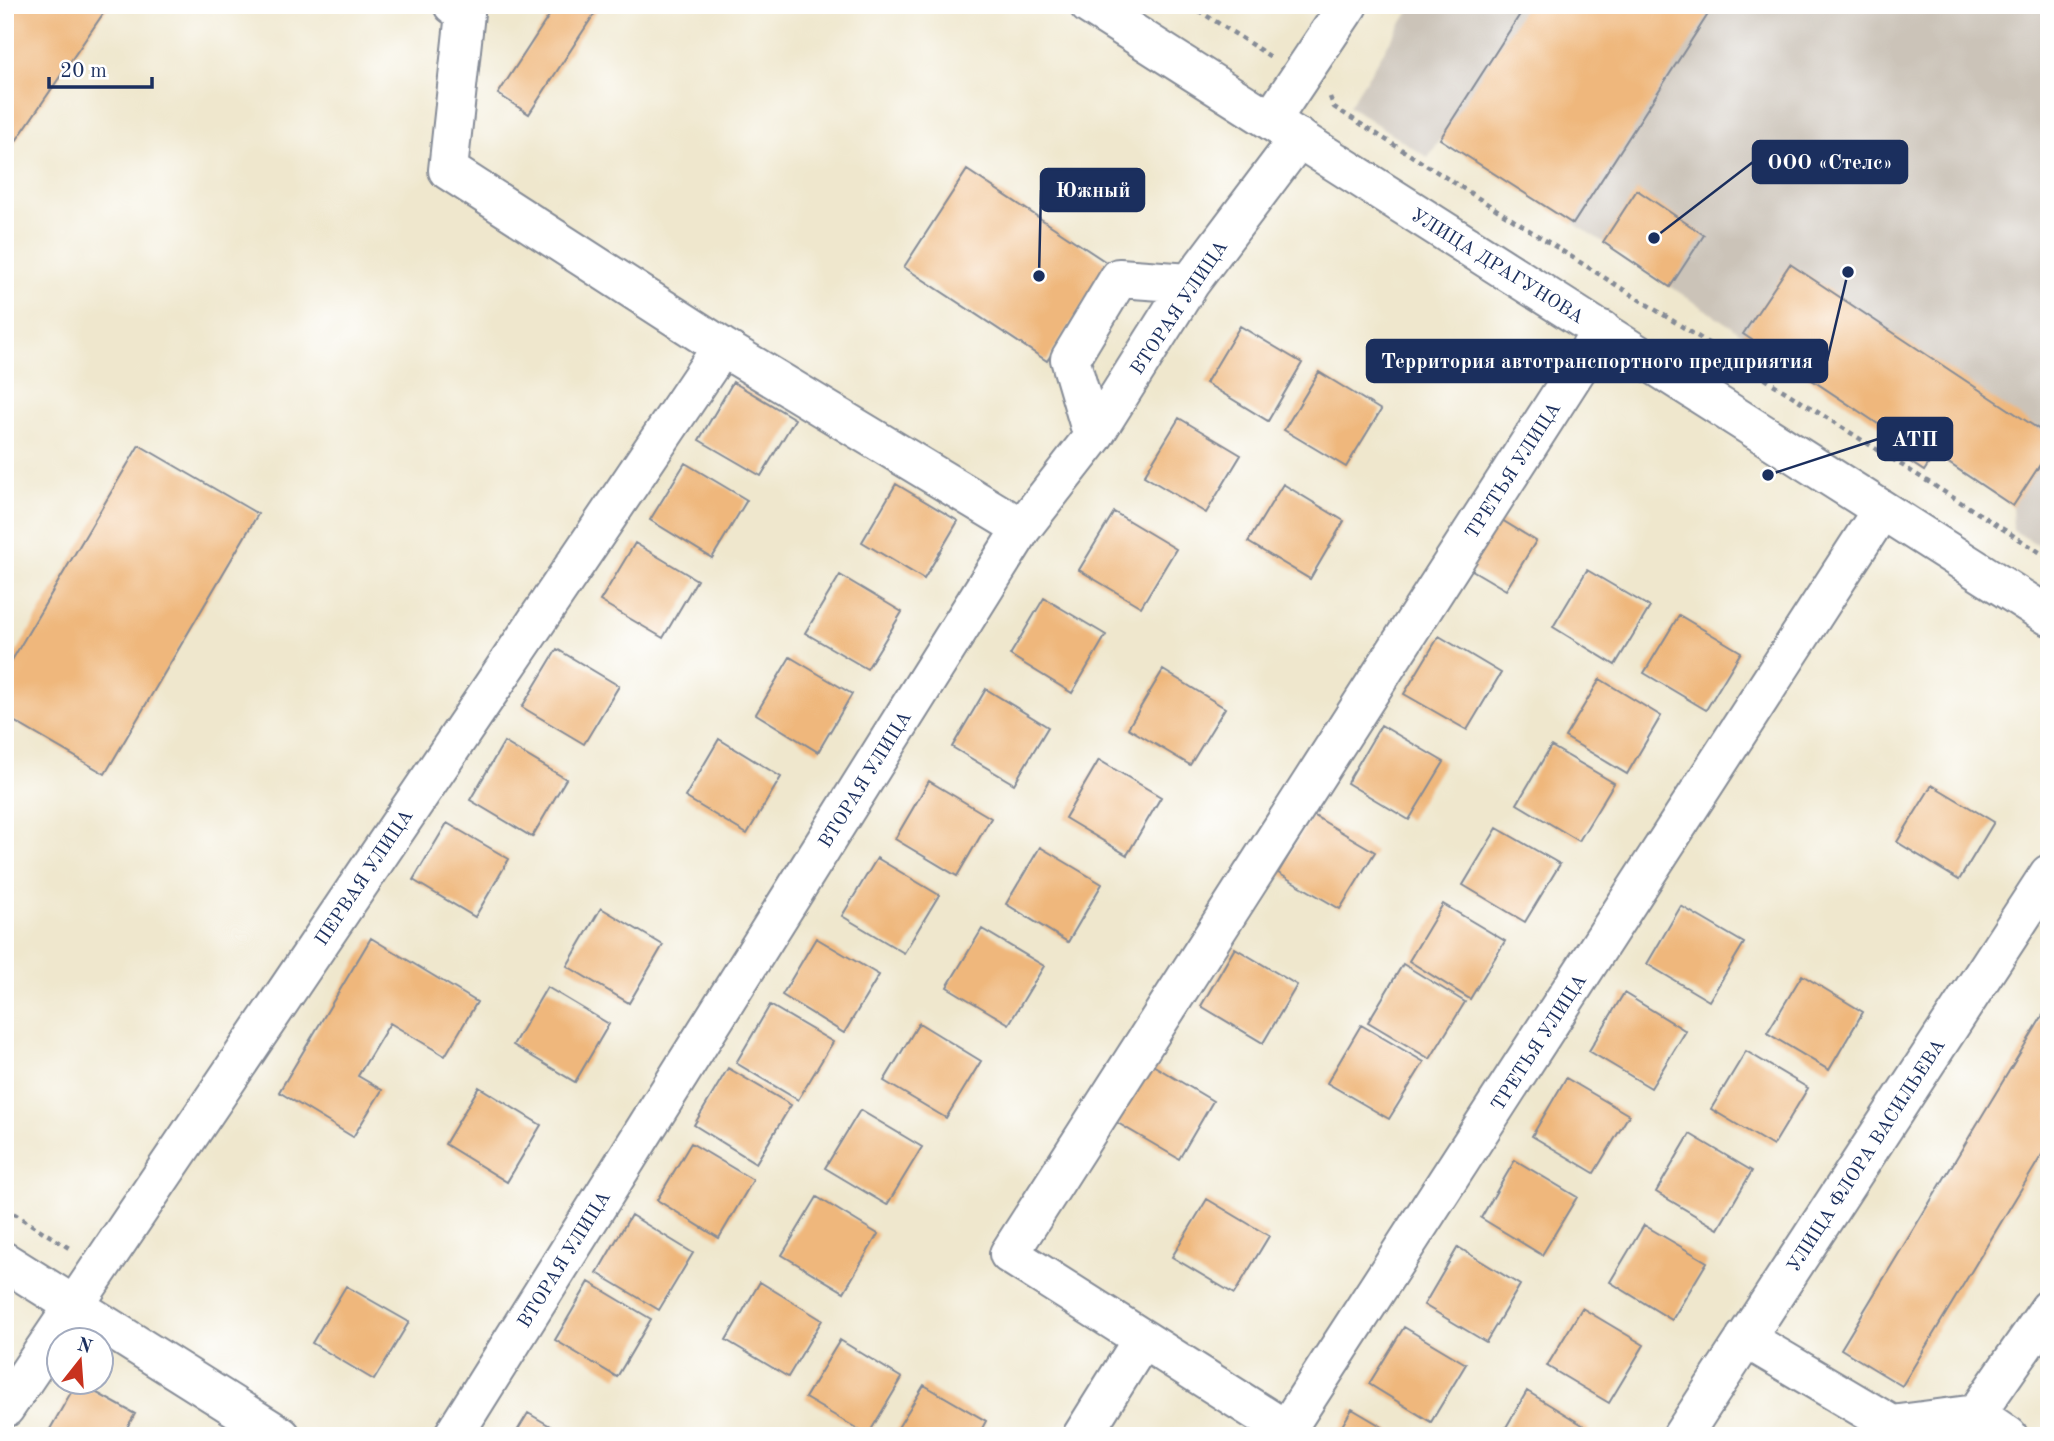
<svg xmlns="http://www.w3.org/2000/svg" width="2054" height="1441" font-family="'Old Standard TT',serif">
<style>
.industrial{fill:#cbc3b8}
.building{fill:#efb77c}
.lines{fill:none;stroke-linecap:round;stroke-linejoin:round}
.minor-casing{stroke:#858b96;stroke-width:42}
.major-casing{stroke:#858b96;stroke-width:42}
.path{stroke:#858b96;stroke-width:4.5;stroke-dasharray:5 5;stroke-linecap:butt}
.minor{stroke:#fff;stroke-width:38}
.major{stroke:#fff;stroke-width:38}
.labels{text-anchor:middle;stroke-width:6;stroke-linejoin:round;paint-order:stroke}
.street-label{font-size:19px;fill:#1b2f5e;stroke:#fff}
.leader{fill:none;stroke:#1b2f5e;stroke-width:2.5}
.callout-dot{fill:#1b2f5e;stroke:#fff;stroke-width:2.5}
.callout{fill:#1b2f5e;stroke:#1b2f5e;stroke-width:2.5}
.callout-label{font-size:21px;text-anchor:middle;font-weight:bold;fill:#fff}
</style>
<rect width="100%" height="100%" fill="#fff"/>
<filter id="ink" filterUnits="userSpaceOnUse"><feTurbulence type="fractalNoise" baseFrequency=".0143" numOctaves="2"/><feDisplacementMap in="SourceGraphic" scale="14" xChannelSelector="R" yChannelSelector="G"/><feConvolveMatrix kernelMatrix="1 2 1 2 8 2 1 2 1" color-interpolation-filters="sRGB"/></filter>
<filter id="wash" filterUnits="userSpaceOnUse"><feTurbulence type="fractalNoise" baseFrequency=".00686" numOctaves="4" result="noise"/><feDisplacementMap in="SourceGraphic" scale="28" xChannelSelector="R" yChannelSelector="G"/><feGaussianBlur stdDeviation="1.57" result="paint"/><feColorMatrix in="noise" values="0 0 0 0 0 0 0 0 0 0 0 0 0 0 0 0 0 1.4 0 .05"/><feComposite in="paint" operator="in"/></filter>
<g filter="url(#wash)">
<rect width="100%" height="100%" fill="#efe7cd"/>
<!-- industrial -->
<path class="industrial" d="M 1413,5 L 2049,5 L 2049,552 L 2013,530 L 2012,505 L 1935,455 L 1924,471 L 1895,452 L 1902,439 L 1603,242 L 1441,139 L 1428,158 L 1349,106 Z"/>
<g id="blocks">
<!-- building -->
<path class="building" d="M 5,5 L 109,5 L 5,157 Z
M 556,5 L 600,5 L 529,114 L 498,94 Z
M 1526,5 L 1714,5 L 1573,224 L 1440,139 Z
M 967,170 L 1109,264 L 1047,361 L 904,267 Z
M 1637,190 L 1704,235 L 1670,287 L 1603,242 Z
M 1790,264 L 2049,436 L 2049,451 L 2013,506 L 1935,454 L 1924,471 L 1895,452 L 1902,440 L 1743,334 Z
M 1240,326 L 1302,363 L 1268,421 L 1206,383 Z
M 1319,372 L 1381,410 L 1346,467 L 1284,430 Z
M 733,382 L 795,419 L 761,476 L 699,440 Z
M 1179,418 L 1241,455 L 1206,513 L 1144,476 Z
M 139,445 L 258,514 L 105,774 L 5,716 L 5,672 Z
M 685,463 L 747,500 L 712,558 L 650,520 Z
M 896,484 L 958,521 L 924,579 L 862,542 Z
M 1283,484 L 1344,521 L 1310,579 L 1248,542 Z
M 1114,512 L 1176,549 L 1141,607 L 1079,570 Z
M 1497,517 L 1536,541 L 1506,590 L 1467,567 Z
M 635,543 L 697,580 L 663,638 L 600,601 Z
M 1587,570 L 1650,607 L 1615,665 L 1553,627 Z
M 840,575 L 902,612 L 867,669 L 805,633 Z
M 1044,598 L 1106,635 L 1072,693 L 1010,655 Z
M 1679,615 L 1741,652 L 1706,710 L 1644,673 Z
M 1439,636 L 1501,673 L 1467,730 L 1404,694 Z
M 557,649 L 619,686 L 584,744 L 522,707 Z
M 790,657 L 852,694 L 818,752 L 756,714 Z
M 1163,670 L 1225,708 L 1190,765 L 1128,728 Z
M 1600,679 L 1661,716 L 1627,774 L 1565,737 Z
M 986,689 L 1048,727 L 1014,784 L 952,747 Z
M 1381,725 L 1444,762 L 1409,820 L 1347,783 Z
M 719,739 L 781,777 L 747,834 L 685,797 Z
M 504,742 L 566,779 L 532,837 L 470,800 Z
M 1551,746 L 1614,783 L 1579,841 L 1517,804 Z
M 1099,760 L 1161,797 L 1127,855 L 1065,818 Z
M 929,781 L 991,818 L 957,876 L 895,839 Z
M 1932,785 L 1994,822 L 1959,880 L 1897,842 Z
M 1313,815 L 1375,852 L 1340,909 L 1278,873 Z
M 447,823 L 509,859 L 475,917 L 413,880 Z
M 1497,828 L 1560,864 L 1525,922 L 1463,885 Z
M 1040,847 L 1102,884 L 1068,942 L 1006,904 Z
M 877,858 L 939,895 L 904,953 L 842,916 Z
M 1443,904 L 1505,941 L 1470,999 L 1409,961 Z
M 1681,906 L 1744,943 L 1709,1001 L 1647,964 Z
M 601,908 L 663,945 L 629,1003 L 567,966 Z
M 982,929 L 1044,966 L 1009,1024 L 947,987 Z
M 371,938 L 477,1002 L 445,1056 L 390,1023 L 358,1076 L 382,1090 L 353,1137 L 279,1092 Z
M 816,938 L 879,975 L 844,1033 L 782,995 Z
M 1235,948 L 1297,985 L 1263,1043 L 1201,1006 Z
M 1403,964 L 1465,1002 L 1430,1059 L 1368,1022 Z
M 1802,975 L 1863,1012 L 1829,1070 L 1767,1033 Z
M 547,987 L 609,1024 L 575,1082 L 513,1045 Z
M 1624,993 L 1686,1031 L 1651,1088 L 1589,1051 Z
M 770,1005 L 833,1042 L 798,1100 L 736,1063 Z
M 2049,1005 L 2049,1143 L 1902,1386 L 1841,1349 Z
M 919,1023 L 981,1061 L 946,1118 L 884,1081 Z
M 1361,1025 L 1424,1062 L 1389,1119 L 1327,1083 Z
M 1746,1051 L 1808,1088 L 1773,1146 L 1711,1109 Z
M 1151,1064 L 1213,1101 L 1179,1159 L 1116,1122 Z
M 728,1068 L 791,1105 L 756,1163 L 694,1125 Z
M 1566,1078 L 1629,1115 L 1594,1173 L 1532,1136 Z
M 479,1087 L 541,1125 L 507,1182 L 445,1144 Z
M 860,1110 L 922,1147 L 887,1205 L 825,1168 Z
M 1690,1134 L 1752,1171 L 1718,1229 L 1656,1192 Z
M 691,1143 L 753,1180 L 719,1238 L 657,1200 Z
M 1515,1160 L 1577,1197 L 1542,1255 L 1481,1218 Z
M 817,1197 L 878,1234 L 844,1292 L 782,1255 Z
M 1207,1199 L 1269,1236 L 1234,1294 L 1172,1257 Z
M 631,1215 L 693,1253 L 659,1310 L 597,1273 Z
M 1644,1225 L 1707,1262 L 1672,1320 L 1610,1282 Z
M 1458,1247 L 1520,1285 L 1486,1342 L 1424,1305 Z
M 589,1282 L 651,1319 L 617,1377 L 555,1340 Z
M 760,1282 L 822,1320 L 788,1377 L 726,1340 Z
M 346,1286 L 409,1322 L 374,1380 L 312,1343 Z
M 1582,1308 L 1644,1345 L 1609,1403 L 1547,1366 Z
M 1404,1327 L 1466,1364 L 1431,1422 L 1369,1384 Z
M 840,1340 L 902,1378 L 868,1435 L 805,1398 Z
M 77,1382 L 135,1414 L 122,1436 L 46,1436 Z
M 924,1385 L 986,1421 L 978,1436 L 893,1436 Z
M 1527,1391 L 1589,1429 L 1585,1436 L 1501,1436 Z
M 1352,1409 L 1398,1436 L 1336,1436 Z
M 528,1413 L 567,1436 L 514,1436 Z"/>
</g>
</g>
<g filter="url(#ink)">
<use href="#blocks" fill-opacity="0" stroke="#858b96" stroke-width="2"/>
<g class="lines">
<!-- minor casing -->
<g class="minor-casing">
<path id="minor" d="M 453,5 L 465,13 L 448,170 L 722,347 L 1022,528
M 1271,120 L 1348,5
M 1602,330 L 1009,1254 L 1286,1430 L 1881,511
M 1093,437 L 1070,359 L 1119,278 L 1190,283
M 5,1262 L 281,1436
M 1745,1338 L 1892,1425 L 1976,1414
M 5,1408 L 722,347
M 453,1436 L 1022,528 L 1093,437 L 1190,283 L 1299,138
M 1082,1436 L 1142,1340
M 1682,1436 L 2049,874
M 2008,1436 L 1976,1414 L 2049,1309"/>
</g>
<!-- major casing -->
<g class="major-casing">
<path id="major" d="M 1089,5 L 2049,616"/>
</g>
<!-- path -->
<path class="path" d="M 1190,5 L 1271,57
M 1330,97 L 1334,107 L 2049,558
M 5,1208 L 69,1248"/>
<!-- minor -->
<use href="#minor" class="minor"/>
<!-- major -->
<use href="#major" class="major"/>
</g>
</g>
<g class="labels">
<!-- street labels -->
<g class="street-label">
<text transform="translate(1498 265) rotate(32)" y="7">УЛИЦА ДРАГУНОВА</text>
<text transform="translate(1178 307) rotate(-56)" y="7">ВТОРАЯ УЛИЦА</text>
<text transform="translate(1512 470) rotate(-57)" y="7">ТРЕТЬЯ УЛИЦА</text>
<text transform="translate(864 779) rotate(-58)" y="7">ВТОРАЯ УЛИЦА</text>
<text transform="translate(363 877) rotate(-56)" y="7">ПЕРВАЯ УЛИЦА</text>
<text transform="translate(1538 1042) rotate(-57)" y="7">ТРЕТЬЯ УЛИЦА</text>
<text transform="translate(1865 1155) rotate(-57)" y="7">УЛИЦА ФЛОРА ВАСИЛЬЕВА</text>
<text transform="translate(563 1259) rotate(-58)" y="7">ВТОРАЯ УЛИЦА</text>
</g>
</g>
<!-- callouts -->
<path class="leader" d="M1654 238L1753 162M1039 276L1041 190M1848 272L1827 361M1768 475L1878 439"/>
<g class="callout-dot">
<circle cx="1654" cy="238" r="7"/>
<circle cx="1039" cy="276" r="7"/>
<circle cx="1848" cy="272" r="7"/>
<circle cx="1768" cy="475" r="7"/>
</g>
<g class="callout">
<rect x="1753" y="141" width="154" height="42" rx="7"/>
<rect x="1041" y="169" width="103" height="42" rx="7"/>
<rect x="1367" y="340" width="460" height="42" rx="7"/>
<rect x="1878" y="418" width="74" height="42" rx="7"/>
</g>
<g class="callout-label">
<text x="1830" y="169">ООО «Стелс»</text>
<text x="1093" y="197">Южный</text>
<text x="1597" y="368">Территория автотранспортного предприятия</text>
<text x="1915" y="446">АТП</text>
</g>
<!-- margin -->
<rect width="2054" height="1441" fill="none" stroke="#fff" stroke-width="28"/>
<!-- north arrow -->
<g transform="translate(80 1361) rotate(17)"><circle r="33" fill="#ffffff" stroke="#a4acbf" stroke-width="2"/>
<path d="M0-5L12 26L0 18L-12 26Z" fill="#c8321e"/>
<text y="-10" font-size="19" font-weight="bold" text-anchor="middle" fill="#1b2f5e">N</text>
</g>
<!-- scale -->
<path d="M49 77v10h103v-10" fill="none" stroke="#1b2f5e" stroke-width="3.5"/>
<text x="60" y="77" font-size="21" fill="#1b2f5e" stroke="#ffffff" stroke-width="5" paint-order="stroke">20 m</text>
</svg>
